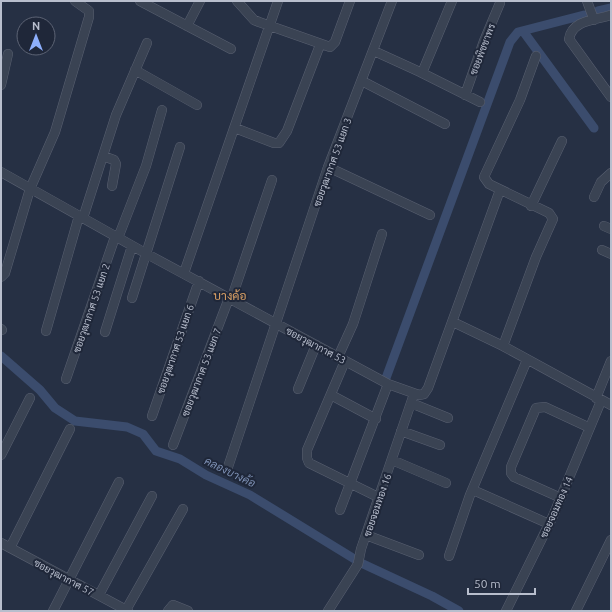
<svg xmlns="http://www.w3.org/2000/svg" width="612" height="612" font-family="Ubuntu,Sarabun,sans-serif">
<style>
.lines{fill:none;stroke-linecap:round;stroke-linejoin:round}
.canal{stroke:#3b4c6d;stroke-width:9}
.street-casing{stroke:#596071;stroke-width:10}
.street{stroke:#3a4353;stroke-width:9}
.labels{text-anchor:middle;stroke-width:4;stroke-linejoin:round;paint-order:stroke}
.street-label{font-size:10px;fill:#b8becd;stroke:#1f2739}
.water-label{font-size:11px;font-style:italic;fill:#7e91b5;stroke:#1f2739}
.quarter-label{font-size:12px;fill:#dba165;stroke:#1f2739}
</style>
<rect width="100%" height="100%" fill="#263044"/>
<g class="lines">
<!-- canal -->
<path class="canal" d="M 598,11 L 611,8
M 523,31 L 594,128
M 1,356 L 40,390 L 55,408 L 75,421 L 127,427 L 143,434 L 156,451 L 180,459 L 206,475 L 250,495 L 361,563 L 432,596 L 459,611
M 386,378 L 510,42 L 518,32 L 584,15"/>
<!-- street casing -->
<g class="street-casing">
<path id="street" d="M 140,1 L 231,49
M 237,1 L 254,20 L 259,22 L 330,47 L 335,42 L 350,1
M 587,1 L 594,20
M 611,15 C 595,20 572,20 569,39 L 611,97
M 187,26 L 200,1
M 374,51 L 420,72 L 480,102
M 135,70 L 197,105
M 422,73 L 452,1
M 362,81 L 445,124
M 1,85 L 8,54
M 465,95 L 484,41 L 500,3
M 235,128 L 274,143 L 279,143 L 287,131 L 320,45
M 103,156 L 114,160 L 116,164 L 112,186
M 328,167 L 430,215
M 1,172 L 147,254 L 388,384 L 419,395 L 424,394 L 428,388 L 500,190
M 594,197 L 601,182 L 611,173
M 531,206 L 562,141
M 83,218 L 116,115 L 147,43
M 604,226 L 611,229
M 118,238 L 146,166 L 162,110
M 602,250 L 611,254
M 184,273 L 278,1
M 1,277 L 5,273 L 30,189 L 55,132 L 89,17 L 89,11 L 75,1
M 132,298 L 180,147
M 231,300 L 272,180
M 453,322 L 503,346 L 611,405
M 1,329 L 2,330
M 46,331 L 79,216
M 105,332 L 132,246
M 503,346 L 536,257 L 553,219 L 549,213 L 489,184 L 484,177 L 520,100 L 536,56
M 338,357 L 353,324 L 382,234
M 345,361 L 307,450 L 307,458 L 309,463 L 380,498
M 66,379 L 115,237
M 298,389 L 316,345
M 331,395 L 376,419
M 596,398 L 611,361
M 411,403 L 448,418
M 152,416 L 199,281
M 401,431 L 440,445
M 173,445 L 229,298
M 1,455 L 30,398
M 392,460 L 446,483
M 227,470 L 328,167 L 392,1
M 473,490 L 549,524
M 561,498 L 514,477 L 511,473 L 511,467 L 536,408 L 545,407 L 588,427
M 340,510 L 388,384
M 366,535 L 419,555
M 1,543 L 128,611
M 10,548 L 70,429
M 449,556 L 470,495 L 527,360
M 99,595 L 152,496
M 126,610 L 183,509
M 53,611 L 119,482
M 168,611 L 173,605 L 188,611
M 328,611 L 358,564 L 361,549 L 414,394
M 506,611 L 553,516 L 601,401
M 576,611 L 611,540"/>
</g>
<!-- street -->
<use href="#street" class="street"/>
</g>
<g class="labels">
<!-- street labels -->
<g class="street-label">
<text transform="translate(482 49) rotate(-69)" y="4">ซอยพิชชาพร</text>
<text transform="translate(332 162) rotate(-70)" y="4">ซอยวุฒากาศ 53 แยก 3</text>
<text transform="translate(91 308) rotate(-71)" y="4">ซอยวุฒากาศ 53 แยก 2</text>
<text transform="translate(316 345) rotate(28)" y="4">ซอยวุฒากาศ 53</text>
<text transform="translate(175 349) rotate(-71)" y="4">ซอยวุฒากาศ 53 แยก 6</text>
<text transform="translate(201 372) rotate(-69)" y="4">ซอยวุฒากาศ 53 แยก 7</text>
<text transform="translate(377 505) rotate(-71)" y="4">ซอยจอมทอง 16</text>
<text transform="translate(556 507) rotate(-66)" y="4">ซอยจอมทอง 14</text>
<text transform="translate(64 577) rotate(28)" y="4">ซอยวุฒากาศ 57</text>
</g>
<!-- water labels -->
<g class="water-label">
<text transform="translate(230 472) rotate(26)" y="4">คลองบางค้อ</text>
</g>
<!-- quarter labels -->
<g class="quarter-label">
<text x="230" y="300">บางค้อ</text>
</g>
</g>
<!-- border -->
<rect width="612" height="612" fill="none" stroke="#b8becd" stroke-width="4"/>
<!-- north arrow -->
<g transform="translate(36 36)"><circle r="19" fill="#1f2739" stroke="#5c6374"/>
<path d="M0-3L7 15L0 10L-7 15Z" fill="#8daffc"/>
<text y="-6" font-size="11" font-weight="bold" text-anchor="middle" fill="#b8becd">N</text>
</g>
<!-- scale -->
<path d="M468 588v6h67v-6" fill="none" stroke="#b8becd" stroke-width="2"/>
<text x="474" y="588" font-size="12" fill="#b8becd" stroke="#1f2739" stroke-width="3" paint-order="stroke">50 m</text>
</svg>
